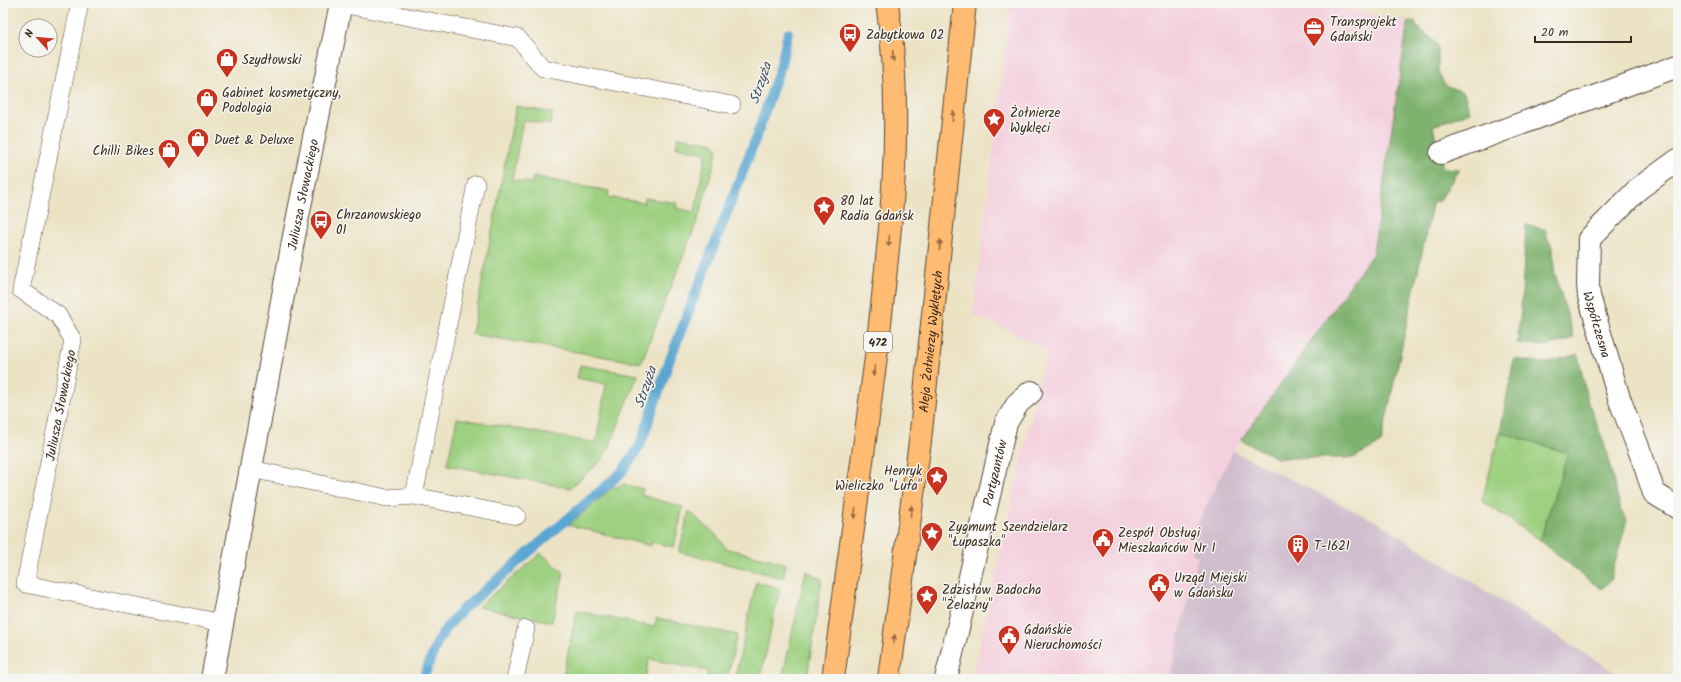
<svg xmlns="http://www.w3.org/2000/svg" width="1681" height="682" font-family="Kalam,sans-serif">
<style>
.built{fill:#f4cfdd}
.industrial{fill:#d0bdcd}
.green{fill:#9dd080;stroke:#6c7d4f}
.forest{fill:#7eb26e;stroke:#5c6e46}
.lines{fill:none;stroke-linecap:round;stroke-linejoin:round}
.stream{stroke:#5aa6d2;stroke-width:10}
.lane-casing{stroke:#564637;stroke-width:18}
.street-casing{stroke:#564637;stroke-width:24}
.primary-casing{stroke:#564637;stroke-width:24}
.lane{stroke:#fff;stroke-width:17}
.street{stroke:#fff;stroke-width:22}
.primary{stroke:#febb71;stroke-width:22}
.oneway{fill:#936b43}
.labels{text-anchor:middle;stroke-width:3;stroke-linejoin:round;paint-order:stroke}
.shield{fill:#f6f6f2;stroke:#73675e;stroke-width:1}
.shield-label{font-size:12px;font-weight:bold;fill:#3b2a1e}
.poi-label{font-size:13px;fill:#3b2a1e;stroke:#f6f6f2;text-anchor:start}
.street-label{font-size:13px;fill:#3b2a1e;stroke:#f6f6f2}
.water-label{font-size:14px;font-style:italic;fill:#46555d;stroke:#f6f6f2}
</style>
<rect width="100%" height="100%" fill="#f6f6f2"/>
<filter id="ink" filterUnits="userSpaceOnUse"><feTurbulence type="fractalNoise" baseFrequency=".025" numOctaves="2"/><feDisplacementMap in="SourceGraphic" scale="8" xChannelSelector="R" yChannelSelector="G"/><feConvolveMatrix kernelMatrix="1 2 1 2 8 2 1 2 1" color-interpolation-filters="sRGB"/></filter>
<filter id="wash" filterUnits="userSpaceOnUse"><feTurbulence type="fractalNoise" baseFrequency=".012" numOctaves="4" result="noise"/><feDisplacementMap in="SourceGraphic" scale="16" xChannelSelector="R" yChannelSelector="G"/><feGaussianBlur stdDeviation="0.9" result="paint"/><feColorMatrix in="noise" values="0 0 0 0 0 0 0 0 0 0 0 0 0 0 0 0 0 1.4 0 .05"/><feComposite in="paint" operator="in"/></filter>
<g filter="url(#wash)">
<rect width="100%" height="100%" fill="#ece3c5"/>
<!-- built -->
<path class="built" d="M 1011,3 L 1334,3 L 1347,9 L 1408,21 L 1373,253 L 1233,451 L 1218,480 L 1200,518 L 1191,553 L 1198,555 L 1169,679 L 972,679 L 1046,351 L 1010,331 L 973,315 Z"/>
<!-- industrial -->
<path class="industrial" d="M 1233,451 L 1379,523 L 1625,679 L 1169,679 L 1198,556 L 1191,553 L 1200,518 Z"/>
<!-- green -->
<path class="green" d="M 516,106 L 552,113 L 551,125 L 523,120 L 512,180 L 532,183 L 533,177 L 609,191 L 608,197 L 644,203 L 645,198 L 677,203 L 676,208 L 695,212 L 706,153 L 676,147 L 678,137 L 714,143 L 718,150 L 699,216 L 641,363 L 472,334 Z
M 580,365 L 638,375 L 609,448 L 601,461 L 570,488 L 447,465 L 457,418 L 596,443 L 606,384 L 577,378 Z
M 1500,432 L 1568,453 L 1540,540 L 1482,501 Z
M 623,484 L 643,489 L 641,495 L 683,507 L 674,547 L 651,542 L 651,546 L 569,525 L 613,487 L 618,487 Z
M 689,511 L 715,534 L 727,549 L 778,561 L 781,563 L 786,564 L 783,578 L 679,552 Z
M 541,553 L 564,573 L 552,622 L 478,607 Z
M 806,571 L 822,579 L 807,679 L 782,679 Z
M 756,582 L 780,588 L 760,679 L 735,679 Z
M 577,611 L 654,627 L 657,618 L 737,635 L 727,679 L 706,679 L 708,671 L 649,659 L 645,679 L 562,679 Z"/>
<!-- forest -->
<path class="forest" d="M 1408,21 L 1415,21 L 1417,27 L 1435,41 L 1438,47 L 1438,71 L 1444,84 L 1464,93 L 1470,112 L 1433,126 L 1443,168 L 1459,169 L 1439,202 L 1433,201 L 1381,443 L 1353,458 L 1277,458 L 1241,440 L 1373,253 Z
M 1526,225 L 1545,229 L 1548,240 L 1553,247 L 1554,270 L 1574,338 L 1548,346 L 1517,343 L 1521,310 Z
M 1578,354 L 1587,399 L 1604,443 L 1621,511 L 1627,520 L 1610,581 L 1602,589 L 1587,579 L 1540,540 L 1568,453 L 1500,432 L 1514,359 L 1545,363 Z"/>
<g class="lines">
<!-- stream -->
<path class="stream" d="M 423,679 L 437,643 L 446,628 L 463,609 L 621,473 L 640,446 L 669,362 L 757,135 L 781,64 L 788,33"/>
</g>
</g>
<g filter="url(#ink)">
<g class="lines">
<!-- lane casing -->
<g class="lane-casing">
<path id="lane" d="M 80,3 L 21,290 L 58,315 L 73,340 L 25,584 L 223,623
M 341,4 L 518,38 L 543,68 L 732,105
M 251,469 L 387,498 L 414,496 L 517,516
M 414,496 L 476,184
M 515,679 L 526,629"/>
</g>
<!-- street casing -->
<g class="street-casing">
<g id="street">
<path d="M 1441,153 L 1678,66"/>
<path id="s1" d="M 1678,160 L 1638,189 L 1589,239 L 1588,285 L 1589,296 L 1619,398 L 1643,460 L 1654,493 L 1678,508"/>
<path id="s2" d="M 212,679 L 294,236 L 341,3"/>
<path id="s3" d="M 946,679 L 1006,423 L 1018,403 L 1031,392"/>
</g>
</g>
<!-- primary casing -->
<g class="primary-casing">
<g id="primary">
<path d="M 833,679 C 847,572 862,465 876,357 C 890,240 905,120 887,3"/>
<path id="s4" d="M 889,679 L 920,441 L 965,3"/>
</g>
</g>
<!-- lane -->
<use href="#lane" class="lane"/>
<!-- street -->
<use href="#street" class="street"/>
<!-- primary -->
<use href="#primary" class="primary"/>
</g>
<!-- one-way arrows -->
<defs><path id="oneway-solid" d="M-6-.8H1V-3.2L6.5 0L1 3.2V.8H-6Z"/></defs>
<g class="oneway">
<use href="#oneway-solid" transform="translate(893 56) rotate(86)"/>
<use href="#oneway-solid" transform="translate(953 116) rotate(-84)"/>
<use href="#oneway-solid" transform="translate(889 241) rotate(95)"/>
<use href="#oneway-solid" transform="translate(940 245) rotate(-84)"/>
<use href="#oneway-solid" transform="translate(874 371) rotate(97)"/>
<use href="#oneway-solid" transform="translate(911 511) rotate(-83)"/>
<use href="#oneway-solid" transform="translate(855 513) rotate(98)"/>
<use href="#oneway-solid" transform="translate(894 640) rotate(-83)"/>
</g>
</g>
<!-- icons -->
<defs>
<g id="office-pin" transform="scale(1.15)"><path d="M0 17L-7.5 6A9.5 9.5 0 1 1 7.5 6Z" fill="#c8321e" stroke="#f6f6f2"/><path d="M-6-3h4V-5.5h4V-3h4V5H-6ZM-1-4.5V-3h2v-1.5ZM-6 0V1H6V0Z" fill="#fff"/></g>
<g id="bus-pin" transform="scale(1.15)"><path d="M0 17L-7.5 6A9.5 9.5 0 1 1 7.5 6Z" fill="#c8321e" stroke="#f6f6f2"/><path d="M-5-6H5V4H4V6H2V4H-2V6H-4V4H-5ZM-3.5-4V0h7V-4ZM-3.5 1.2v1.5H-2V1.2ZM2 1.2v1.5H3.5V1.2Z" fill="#fff"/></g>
<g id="shop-pin" transform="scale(1.15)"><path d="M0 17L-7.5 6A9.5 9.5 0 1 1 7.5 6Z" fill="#c8321e" stroke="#f6f6f2"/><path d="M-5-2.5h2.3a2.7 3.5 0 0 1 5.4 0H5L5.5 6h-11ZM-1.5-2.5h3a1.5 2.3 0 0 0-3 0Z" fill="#fff"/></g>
<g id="sight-pin" transform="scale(1.15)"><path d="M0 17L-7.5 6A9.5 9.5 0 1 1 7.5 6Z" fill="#c8321e" stroke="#f6f6f2"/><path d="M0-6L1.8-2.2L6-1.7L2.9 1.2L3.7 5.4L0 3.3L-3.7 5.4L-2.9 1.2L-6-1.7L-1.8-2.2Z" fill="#fff"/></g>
<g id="civic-pin" transform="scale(1.15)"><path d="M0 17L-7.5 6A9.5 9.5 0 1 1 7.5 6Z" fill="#c8321e" stroke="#f6f6f2"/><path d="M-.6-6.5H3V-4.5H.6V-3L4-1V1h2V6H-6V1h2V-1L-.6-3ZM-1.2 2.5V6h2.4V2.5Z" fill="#fff"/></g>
<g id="building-pin" transform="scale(1.15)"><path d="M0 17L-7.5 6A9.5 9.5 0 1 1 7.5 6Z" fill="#c8321e" stroke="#f6f6f2"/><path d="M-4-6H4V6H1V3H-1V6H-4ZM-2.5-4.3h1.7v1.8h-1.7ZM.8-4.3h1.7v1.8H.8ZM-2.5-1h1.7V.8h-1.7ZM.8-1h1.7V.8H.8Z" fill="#fff"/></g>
</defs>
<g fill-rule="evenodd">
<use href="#office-pin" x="1314" y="28"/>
<use href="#bus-pin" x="850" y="34"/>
<use href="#shop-pin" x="227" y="59"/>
<use href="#shop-pin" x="207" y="99"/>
<use href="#sight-pin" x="994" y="119"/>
<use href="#shop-pin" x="198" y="139"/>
<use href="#shop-pin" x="169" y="150"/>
<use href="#sight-pin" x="824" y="207"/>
<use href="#bus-pin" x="321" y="221"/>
<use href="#sight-pin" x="937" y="477"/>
<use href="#sight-pin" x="932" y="533"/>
<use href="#civic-pin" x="1103" y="539"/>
<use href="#building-pin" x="1298" y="545"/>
<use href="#civic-pin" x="1159" y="584"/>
<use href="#sight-pin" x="927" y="596"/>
<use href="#civic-pin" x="1009" y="636"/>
</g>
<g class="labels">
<!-- shield labels -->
<rect class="shield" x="864" y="332" width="28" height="20" rx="3"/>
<g class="shield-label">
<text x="878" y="346">472</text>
</g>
<!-- poi labels -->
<g class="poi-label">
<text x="1330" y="26">Transprojekt<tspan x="1330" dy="15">Gdański</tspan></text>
<text x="866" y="39">Zabytkowa 02</text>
<text x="242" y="64">Szydłowski</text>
<text x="222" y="97">Gabinet kosmetyczny,<tspan x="222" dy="15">Podologia</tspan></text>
<text x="1010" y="117">Żołnierze<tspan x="1010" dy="15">Wyklęci</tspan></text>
<text x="214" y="144">Duet &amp; Deluxe</text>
<text x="154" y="155" text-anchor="end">Chilli Bikes</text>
<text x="840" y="205">80 lat<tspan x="840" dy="15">Radia Gdańsk</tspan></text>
<text x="336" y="219">Chrzanowskiego<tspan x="336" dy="15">01</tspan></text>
<text x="922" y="475" text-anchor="end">Henryk<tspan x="922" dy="15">Wieliczko "Lufa"</tspan></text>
<text x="948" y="531">Zygmunt Szendzielarz<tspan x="948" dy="15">"Łupaszka"</tspan></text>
<text x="1118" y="537">Zespół Obsługi<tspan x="1118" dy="15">Mieszkańców Nr 1</tspan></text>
<text x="1314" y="550">T-1621</text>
<text x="1174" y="582">Urząd Miejski<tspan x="1174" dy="15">w Gdańsku</tspan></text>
<text x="942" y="594">Zdzisław Badocha<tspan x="942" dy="15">"Żelazny"</tspan></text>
<text x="1024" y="634">Gdańskie<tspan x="1024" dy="15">Nieruchomości</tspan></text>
</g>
<!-- street labels -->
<g class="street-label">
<text dy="5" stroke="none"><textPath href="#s2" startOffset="493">Juliusza Słowackiego</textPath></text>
<text dy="5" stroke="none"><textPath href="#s1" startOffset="206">Współczesna</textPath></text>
<text dy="5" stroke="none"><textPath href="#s4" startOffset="340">Aleja Żołnierzy Wyklętych</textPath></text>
<text transform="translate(60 405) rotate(-79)" y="5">Juliusza Słowackiego</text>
<text dy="5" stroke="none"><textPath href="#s3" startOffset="212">Partyzantów</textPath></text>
</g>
<!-- water labels -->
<g class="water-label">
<text transform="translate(760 83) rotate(-71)" y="5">Strzyża</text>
<text transform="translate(645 387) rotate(-71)" y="5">Strzyża</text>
</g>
</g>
<!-- margin -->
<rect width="1681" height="682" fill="none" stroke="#f6f6f2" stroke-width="16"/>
<!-- north arrow -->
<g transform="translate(38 38) rotate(297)"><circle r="19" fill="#f6f6f2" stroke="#aba49d"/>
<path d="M0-3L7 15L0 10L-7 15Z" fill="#c8321e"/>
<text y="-6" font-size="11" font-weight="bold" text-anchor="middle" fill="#3b2a1e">N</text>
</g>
<!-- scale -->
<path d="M1535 36v6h96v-6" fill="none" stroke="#3b2a1e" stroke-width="2"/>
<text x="1541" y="36" font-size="12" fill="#3b2a1e" stroke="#f6f6f2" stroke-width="3" paint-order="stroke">20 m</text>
</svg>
